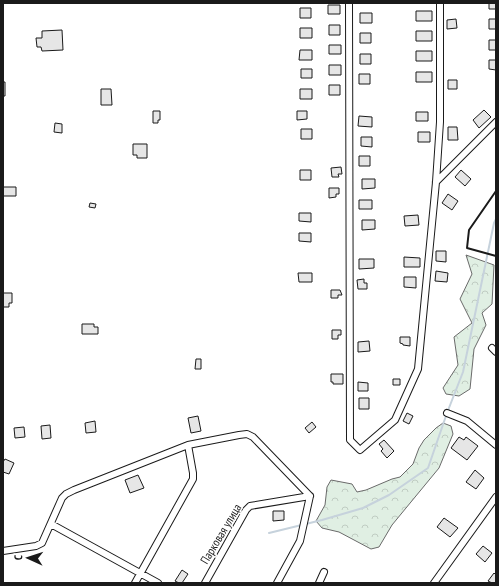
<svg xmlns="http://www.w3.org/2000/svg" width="499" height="586" font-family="'PT Sans Narrow',sans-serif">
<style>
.forest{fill:url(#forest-crowns);stroke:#6a6a6a}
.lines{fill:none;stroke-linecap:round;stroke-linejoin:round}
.stream{stroke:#c6d2dc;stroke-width:2}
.building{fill:#e6e6e6;stroke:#1a1a1a}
.minor-casing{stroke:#1a1a1a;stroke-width:8}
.minor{stroke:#fff;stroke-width:6}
.wall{stroke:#1a1a1a;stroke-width:2}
.labels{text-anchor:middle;stroke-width:3;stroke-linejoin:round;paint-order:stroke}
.street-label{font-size:12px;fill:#1a1a1a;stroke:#fff}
</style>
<defs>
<pattern id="forest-crowns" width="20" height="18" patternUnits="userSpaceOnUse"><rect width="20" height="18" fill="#e0efe3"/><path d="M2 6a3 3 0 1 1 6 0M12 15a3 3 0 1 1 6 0" fill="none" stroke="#c0ccc2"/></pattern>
</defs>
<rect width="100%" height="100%" fill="#fff"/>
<!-- forest -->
<path class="forest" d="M 466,255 L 494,265 L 492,304 L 482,313 L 486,325 L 474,349 L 470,389 L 459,396 L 446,394 L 443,388 L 458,365 L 454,337 L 472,323 L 460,299 L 472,274 Z
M 443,423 L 451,426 L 453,434 L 439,468 L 392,525 L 379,547 L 371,549 L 339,532 L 322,528 L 316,521 L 325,505 L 327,487 L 331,480 L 352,484 L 357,492 L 366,490 L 392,479 L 400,477 L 413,464 L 419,448 L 424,440 L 436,428 Z"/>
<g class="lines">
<!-- stream -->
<path class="stream" d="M 269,533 L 322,520 L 363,508 L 389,495 L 428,468 L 447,413 L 463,372 L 494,223 L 496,219"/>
</g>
<!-- building -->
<path class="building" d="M 489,3 L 496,3 L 496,9 L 489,9 Z
M 328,5 L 340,5 L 340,14 L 328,14 Z
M 300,8 L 311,8 L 311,18 L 300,18 Z
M 416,11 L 432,11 L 432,21 L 416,21 Z
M 360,13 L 372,13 L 372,23 L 360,23 Z
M 456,19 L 457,28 L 447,29 L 447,20 Z
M 489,19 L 496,19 L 496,29 L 489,29 Z
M 329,25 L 340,25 L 340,35 L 329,35 Z
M 300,28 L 312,28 L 312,38 L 300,38 Z
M 62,30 L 63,50 L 42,51 L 41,47 L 37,47 L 36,38 L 42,38 L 42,31 Z
M 416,31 L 432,31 L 432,41 L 416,41 Z
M 360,33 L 371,33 L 371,43 L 360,43 Z
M 489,40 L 496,40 L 496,50 L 489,50 Z
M 329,45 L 341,45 L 341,54 L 329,54 Z
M 300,50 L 312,50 L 312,60 L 299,60 Z
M 416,51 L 432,51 L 432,61 L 416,61 Z
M 360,54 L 371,54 L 371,64 L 360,64 Z
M 489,60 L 496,60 L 496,70 L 489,69 Z
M 329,65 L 341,65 L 341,75 L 329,75 Z
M 301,69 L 312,69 L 312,78 L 301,78 Z
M 416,72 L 432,72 L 432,82 L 416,82 Z
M 359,74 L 370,74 L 370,84 L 359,84 Z
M 448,80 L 457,80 L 457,89 L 448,89 Z
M 3,82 L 5,82 L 5,96 L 3,96 Z
M 329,85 L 340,85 L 340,95 L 329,95 Z
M 101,89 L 111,89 L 112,105 L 101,105 Z
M 300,89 L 312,89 L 312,99 L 300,99 Z
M 484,110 L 491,117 L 479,128 L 473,120 Z
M 153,111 L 160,111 L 160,120 L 158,120 L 158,123 L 153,123 Z
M 297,111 L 307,111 L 307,119 L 297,120 Z
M 416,112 L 428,112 L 428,121 L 416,121 Z
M 359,116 L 372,117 L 372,127 L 358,126 Z
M 55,123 L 62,124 L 62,133 L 54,132 Z
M 448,127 L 457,127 L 458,140 L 448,140 Z
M 301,129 L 312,129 L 312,139 L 301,139 Z
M 418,132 L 430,132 L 430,142 L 418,142 Z
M 361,137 L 372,137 L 372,147 L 361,146 Z
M 133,144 L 147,144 L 147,158 L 137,158 L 137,155 L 133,155 Z
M 359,156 L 370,156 L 370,166 L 359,166 Z
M 341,167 L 342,174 L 338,174 L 339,177 L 332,177 L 331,168 Z
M 300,170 L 311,170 L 311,180 L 300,180 Z
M 461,170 L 471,179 L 465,186 L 455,177 Z
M 362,179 L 375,179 L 375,188 L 362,189 Z
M 3,187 L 16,187 L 16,196 L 3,196 Z
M 329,188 L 339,188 L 339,194 L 336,194 L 336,197 L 329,198 Z
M 448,194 L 458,201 L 452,210 L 442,203 Z
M 359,200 L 372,200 L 372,209 L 359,209 Z
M 90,203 L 96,204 L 95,208 L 89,207 Z
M 299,213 L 311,213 L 311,222 L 299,221 Z
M 418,215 L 419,225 L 405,226 L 404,216 Z
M 362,220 L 375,220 L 375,229 L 362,230 Z
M 299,233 L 311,233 L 311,242 L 299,241 Z
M 436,251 L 446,251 L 446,262 L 436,261 Z
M 404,257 L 420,258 L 420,267 L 404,267 Z
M 359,259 L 374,259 L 374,268 L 359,269 Z
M 436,271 L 448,273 L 447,282 L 435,281 Z
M 298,273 L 312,273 L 312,282 L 299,282 Z
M 404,277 L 416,277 L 416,288 L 404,287 Z
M 364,279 L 364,283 L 367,283 L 367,289 L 358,289 L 357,280 Z
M 331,290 L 340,290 L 342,295 L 338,295 L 338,298 L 331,298 Z
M 3,293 L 12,293 L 12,303 L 9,303 L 9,307 L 3,307 Z
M 82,324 L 94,324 L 94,327 L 98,327 L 98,334 L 82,334 Z
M 332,330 L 341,330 L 341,335 L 338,335 L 338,339 L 332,339 Z
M 400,337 L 410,337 L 410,346 L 403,345 L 403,344 L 400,343 Z
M 369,341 L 370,351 L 358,352 L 358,342 Z
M 196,359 L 201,359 L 201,369 L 195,369 Z
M 331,374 L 343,374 L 343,384 L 333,384 L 333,382 L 331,382 Z
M 393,379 L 400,379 L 400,385 L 393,385 Z
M 358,382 L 368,383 L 368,391 L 358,391 Z
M 359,398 L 369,398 L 369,409 L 359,409 Z
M 407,413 L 413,416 L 409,424 L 403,421 Z
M 198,416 L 201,431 L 191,433 L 188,418 Z
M 95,421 L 96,432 L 86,433 L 85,423 Z
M 312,422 L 316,427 L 309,433 L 305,428 Z
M 50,425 L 51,438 L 42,439 L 41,426 Z
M 24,427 L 25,437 L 15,438 L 14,428 Z
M 459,437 L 464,440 L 466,437 L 478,446 L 467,460 L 451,448 Z
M 384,440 L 394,451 L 387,458 L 381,451 L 383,449 L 379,444 Z
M 5,459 L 14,463 L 9,474 L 3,472 L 3,462 Z
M 475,470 L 484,478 L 476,489 L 466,482 Z
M 138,475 L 144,488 L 130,493 L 125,480 Z
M 273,511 L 284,511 L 284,520 L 273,521 Z
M 444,518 L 458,528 L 450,537 L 437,527 Z
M 483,546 L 492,553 L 485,562 L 476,554 Z
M 182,570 L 188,574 L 182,583 L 179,583 L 175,581 Z
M 494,573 L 496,575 L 496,583 L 492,583 L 488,581 Z"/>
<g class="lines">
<!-- minor casing -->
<g class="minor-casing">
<path id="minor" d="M 349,3 L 350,440 L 360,450 L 395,420 L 418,369 L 436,182 L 440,122 L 440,3
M 436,182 L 496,122
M 492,348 L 496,352
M 447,413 L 467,421 L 496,445
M 51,524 L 158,583
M 3,551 L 36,546 L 42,543 L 62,498 L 66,494 L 74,490 L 188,445 L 239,435 L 247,434 L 253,437 L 310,496
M 135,583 L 193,479 L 193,473 L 188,445
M 205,583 L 246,510 L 250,506 L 310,496
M 277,583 L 300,541 L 310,496
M 319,583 L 324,572
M 434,583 L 496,497"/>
</g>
<!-- minor -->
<use href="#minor" class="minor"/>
<!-- wall -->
<path class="wall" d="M 496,191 L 469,230 L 467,248 L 496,256"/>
</g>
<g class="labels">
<!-- street labels -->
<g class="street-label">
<text transform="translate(221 534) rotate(-59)" y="4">Парковая улица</text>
</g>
</g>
<!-- border -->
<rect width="499" height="586" fill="none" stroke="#1a1a1a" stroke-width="8"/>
<!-- north arrow -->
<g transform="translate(28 558) rotate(273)" stroke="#ffffff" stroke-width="3" paint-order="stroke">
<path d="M0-3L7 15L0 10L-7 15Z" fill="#1a1a1a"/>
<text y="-6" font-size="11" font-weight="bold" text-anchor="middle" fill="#1a1a1a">С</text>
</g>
</svg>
